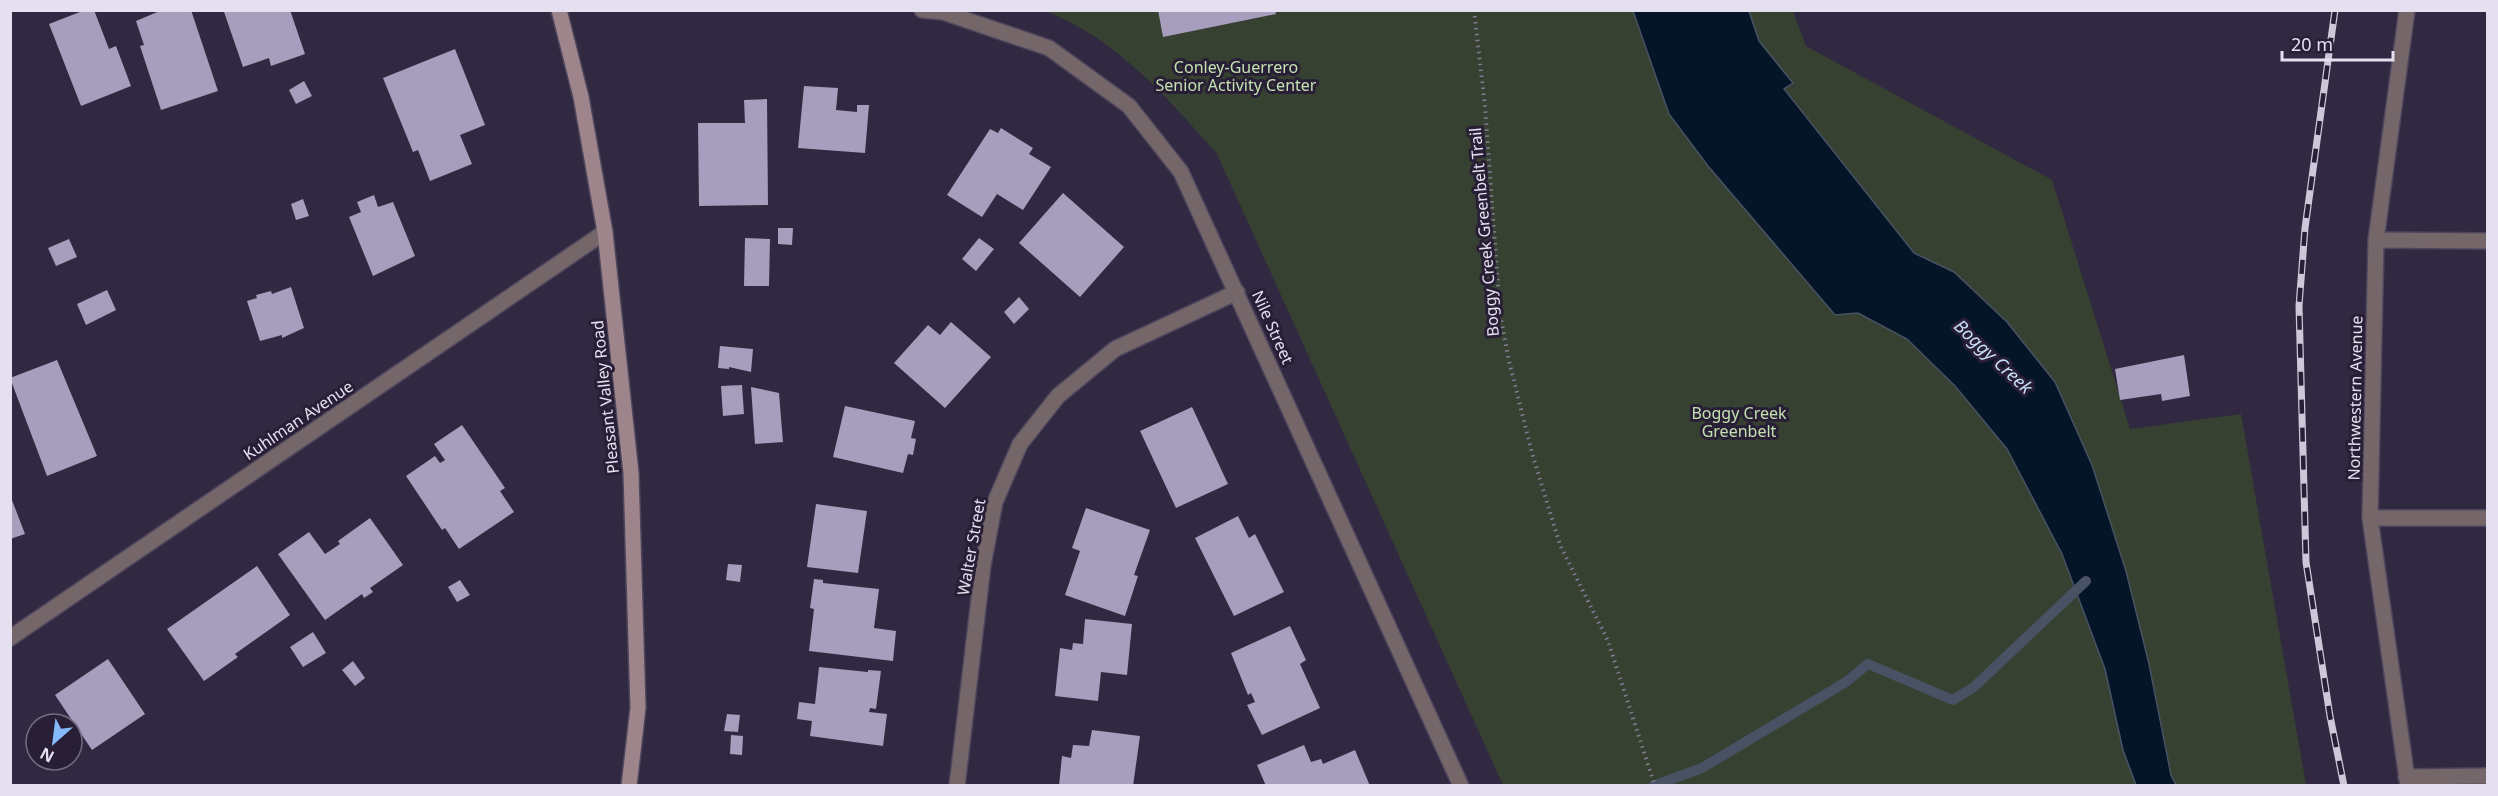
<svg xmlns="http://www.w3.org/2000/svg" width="2498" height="796" font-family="'Noto Sans',sans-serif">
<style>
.green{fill:#374131}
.water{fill:#041528;stroke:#485264;stroke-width:1.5}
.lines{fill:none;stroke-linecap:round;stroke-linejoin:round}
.stream{stroke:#485264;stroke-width:10}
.building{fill:#a79dbc}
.service-casing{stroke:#4e465d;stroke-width:18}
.minor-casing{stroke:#4e465d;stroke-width:18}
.secondary-casing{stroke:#4e465d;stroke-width:18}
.path{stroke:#827b90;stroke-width:4;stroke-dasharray:1.5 4.5;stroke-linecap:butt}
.service{stroke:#75666a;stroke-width:15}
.minor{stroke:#75666a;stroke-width:15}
.secondary{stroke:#9d858b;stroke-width:15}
.rail-casing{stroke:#cdc8d9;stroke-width:7}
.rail{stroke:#281f37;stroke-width:4.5;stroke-dasharray:14;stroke-linecap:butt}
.labels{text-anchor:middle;stroke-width:6;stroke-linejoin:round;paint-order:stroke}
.park-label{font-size:16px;fill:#c3e1af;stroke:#281f37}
.street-label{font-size:16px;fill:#e5e0f0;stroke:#281f37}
.water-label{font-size:18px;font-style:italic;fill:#c7dff9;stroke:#281f37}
</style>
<rect width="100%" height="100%" fill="#312941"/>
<!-- green -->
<path class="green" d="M 1046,11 L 1793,11 L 1806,46 L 2052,180 L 2130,429 L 2241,414 L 2306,785 L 1503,785 L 1217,154 C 1166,96 1119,41 1046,11 Z"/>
<!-- water -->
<path class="water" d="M 1633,11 L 1749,11 L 1759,41 L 1793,83 L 1784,89 L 1914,253 L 1954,272 L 2007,322 L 2055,382 L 2092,465 L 2126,571 L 2149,664 L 2171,775 L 2176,785 L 2136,785 L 2123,750 L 2105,669 L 2062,554 L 2007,449 L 1955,386 L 1907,339 L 1858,313 L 1835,315 L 1708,166 L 1669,114 Z"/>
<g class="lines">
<!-- stream -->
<path class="stream" d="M 1653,786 L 1702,768 L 1846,682 L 1868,664 L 1953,700 L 1974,687 L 2086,581"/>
</g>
<!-- building -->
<path class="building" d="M 85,10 L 94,10 L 109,49 L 116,46 L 131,86 L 81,106 L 49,24 Z
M 162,10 L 191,10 L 218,91 L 161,110 L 140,46 L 144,45 L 136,21 Z
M 227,10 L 290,10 L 305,54 L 271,66 L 269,58 L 243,67 L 224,12 Z
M 1158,10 L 1275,10 L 1276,14 L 1163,37 Z
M 455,49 L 485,125 L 460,135 L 472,164 L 430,181 L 418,150 L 413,152 L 383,78 Z
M 304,81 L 312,96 L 296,104 L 289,90 Z
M 804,86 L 838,88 L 836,110 L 857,112 L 857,105 L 869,105 L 865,153 L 798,148 Z
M 767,99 L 768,205 L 699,206 L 698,123 L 745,123 L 744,100 Z
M 1001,128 L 1033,148 L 1029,154 L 1051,167 L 1023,210 L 997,194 L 982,217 L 947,195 L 990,129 L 998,133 Z
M 1063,193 L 1124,247 L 1080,297 L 1019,243 Z
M 374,195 L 378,207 L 393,202 L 415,256 L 373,276 L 349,217 L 361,212 L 357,202 Z
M 303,199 L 309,216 L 296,220 L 291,204 Z
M 778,228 L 793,228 L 792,245 L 778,244 Z
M 745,238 L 770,239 L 769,286 L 744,286 Z
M 979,238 L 994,249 L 976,271 L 962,259 Z
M 69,239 L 77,257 L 56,266 L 48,248 Z
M 291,287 L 304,328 L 282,338 L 282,335 L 260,341 L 247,301 L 257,298 L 256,295 L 271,291 L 272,294 Z
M 107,290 L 116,310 L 86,325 L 77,304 Z
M 1019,297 L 1029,309 L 1014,324 L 1004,312 Z
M 951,322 L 991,357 L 945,408 L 894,363 L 928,325 L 940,335 Z
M 720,346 L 753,349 L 751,372 L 729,367 L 729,369 L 718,368 Z
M 2184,355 L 2190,396 L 2162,401 L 2161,394 L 2120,400 L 2115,369 Z
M 57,360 L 97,456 L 47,476 L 10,378 Z
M 742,385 L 744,414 L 723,416 L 721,386 Z
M 751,387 L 779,393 L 783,442 L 755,444 Z
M 845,406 L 915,421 L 911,438 L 916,439 L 913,455 L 908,454 L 903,473 L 833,457 Z
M 1192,407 L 1228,484 L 1176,508 L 1140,431 Z
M 462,425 L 505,488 L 500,491 L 514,512 L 459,549 L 445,528 L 442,530 L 406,476 L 435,456 L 440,463 L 445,460 L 434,444 Z
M 10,495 L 25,534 L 10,539 Z
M 816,504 L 867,511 L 858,573 L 807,567 Z
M 1086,508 L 1150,530 L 1134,575 L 1138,576 L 1125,616 L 1065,595 L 1080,551 L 1072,548 Z
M 1238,516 L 1249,538 L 1255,534 L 1284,592 L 1234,616 L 1195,538 Z
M 370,518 L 403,565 L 370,588 L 373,592 L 364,598 L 362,594 L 325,620 L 278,554 L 309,532 L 325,554 L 340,544 L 338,541 Z
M 728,564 L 742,565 L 740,582 L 726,580 Z
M 257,566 L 290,615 L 235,654 L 238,657 L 204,681 L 167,629 Z
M 814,579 L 823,580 L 823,583 L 879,589 L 874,628 L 896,631 L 893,661 L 809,651 L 814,609 L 810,608 Z
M 460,580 L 470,595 L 457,602 L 448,587 Z
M 1085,619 L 1132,624 L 1127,675 L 1101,672 L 1098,701 L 1055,696 L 1060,648 L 1072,650 L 1073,643 L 1083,644 Z
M 1290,626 L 1306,660 L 1300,664 L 1320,708 L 1262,735 L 1247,705 L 1255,702 L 1251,693 L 1248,695 L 1231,653 Z
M 313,632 L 326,653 L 303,667 L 290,647 Z
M 108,659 L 145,714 L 92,750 L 55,695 Z
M 353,661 L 365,678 L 355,686 L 342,670 Z
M 819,667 L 868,672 L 868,670 L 881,671 L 876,709 L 870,708 L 869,712 L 887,714 L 883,746 L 810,736 L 812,721 L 797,719 L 799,702 L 815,704 Z
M 727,714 L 740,715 L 738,732 L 724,731 Z
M 1092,730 L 1140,736 L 1133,786 L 1059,786 L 1062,756 L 1071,758 L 1073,745 L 1089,746 Z
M 731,735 L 743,736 L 742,755 L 730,754 Z
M 1304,745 L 1311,762 L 1321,759 L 1323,764 L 1355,750 L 1370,786 L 1266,786 L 1257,765 Z"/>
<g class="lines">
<!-- service casing -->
<g class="service-casing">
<path id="service" d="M 2370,518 L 2488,518"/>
</g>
<!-- minor casing -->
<g class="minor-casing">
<path id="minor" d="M 922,10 L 943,12 L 1049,48 L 1129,106 L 1181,172 L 1461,786
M 2407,10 L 2376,240 L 2370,518 L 2408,786
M 2376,240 L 2488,241
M 10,638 L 605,232
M 2406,777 L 2488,776
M 957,786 L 983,565 L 995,502 L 1020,444 L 1058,396 L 1115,349 L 1237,292"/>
</g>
<!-- secondary casing -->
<g class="secondary-casing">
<path id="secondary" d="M 559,10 L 581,97 L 605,232 L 631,473 L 638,708 L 629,786"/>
</g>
<!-- path -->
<path class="path" d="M 1474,10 L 1485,106 L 1500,314 L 1509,361 L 1532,453 L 1560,545 L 1608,641 L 1655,786"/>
<!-- service -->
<use href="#service" class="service"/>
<!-- minor -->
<use href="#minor" class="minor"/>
<!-- secondary -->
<use href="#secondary" class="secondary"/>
<!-- rail casing -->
<g class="rail-casing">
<path id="rail" d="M 2335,10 L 2305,228 L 2299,306 L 2306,562 L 2330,716 L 2344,786"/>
</g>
<!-- rail -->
<use href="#rail" class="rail"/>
</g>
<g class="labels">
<!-- park labels -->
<g class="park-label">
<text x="1236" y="73">Conley-Guerrero<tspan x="1236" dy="18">Senior Activity Center</tspan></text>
<text x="1739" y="419">Boggy Creek<tspan x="1739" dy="18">Greenbelt</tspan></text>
</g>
<!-- street labels -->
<g class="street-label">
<text transform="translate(1484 232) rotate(-95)" y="6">Boggy Creek Greenbelt Trail</text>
<text transform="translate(1273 327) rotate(66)" y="6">Nile Street</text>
<text transform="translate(605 397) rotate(-96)" y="6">Pleasant Valley Road</text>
<text transform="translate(2355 398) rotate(-89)" y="6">Northwestern Avenue</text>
<text transform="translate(298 420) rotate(-34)" y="6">Kuhlman Avenue</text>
<text transform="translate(971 547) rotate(-80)" y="6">Walter Street</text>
</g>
<!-- water labels -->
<g class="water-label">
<text transform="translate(1993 357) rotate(43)" y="6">Boggy Creek</text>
</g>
</g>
<!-- border -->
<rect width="2498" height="796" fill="none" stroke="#e5e0f0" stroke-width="24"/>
<!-- north arrow -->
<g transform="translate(54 742) rotate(208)"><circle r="28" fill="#281f37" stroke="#746c81" stroke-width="1.5"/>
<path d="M0-4.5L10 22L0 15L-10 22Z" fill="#86bbfb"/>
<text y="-9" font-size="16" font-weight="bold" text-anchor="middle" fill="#e5e0f0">N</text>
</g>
<!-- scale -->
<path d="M2282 51v9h111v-9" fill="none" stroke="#e5e0f0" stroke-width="3"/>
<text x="2291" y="51" font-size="18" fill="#e5e0f0" stroke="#281f37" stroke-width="4.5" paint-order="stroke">20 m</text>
</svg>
